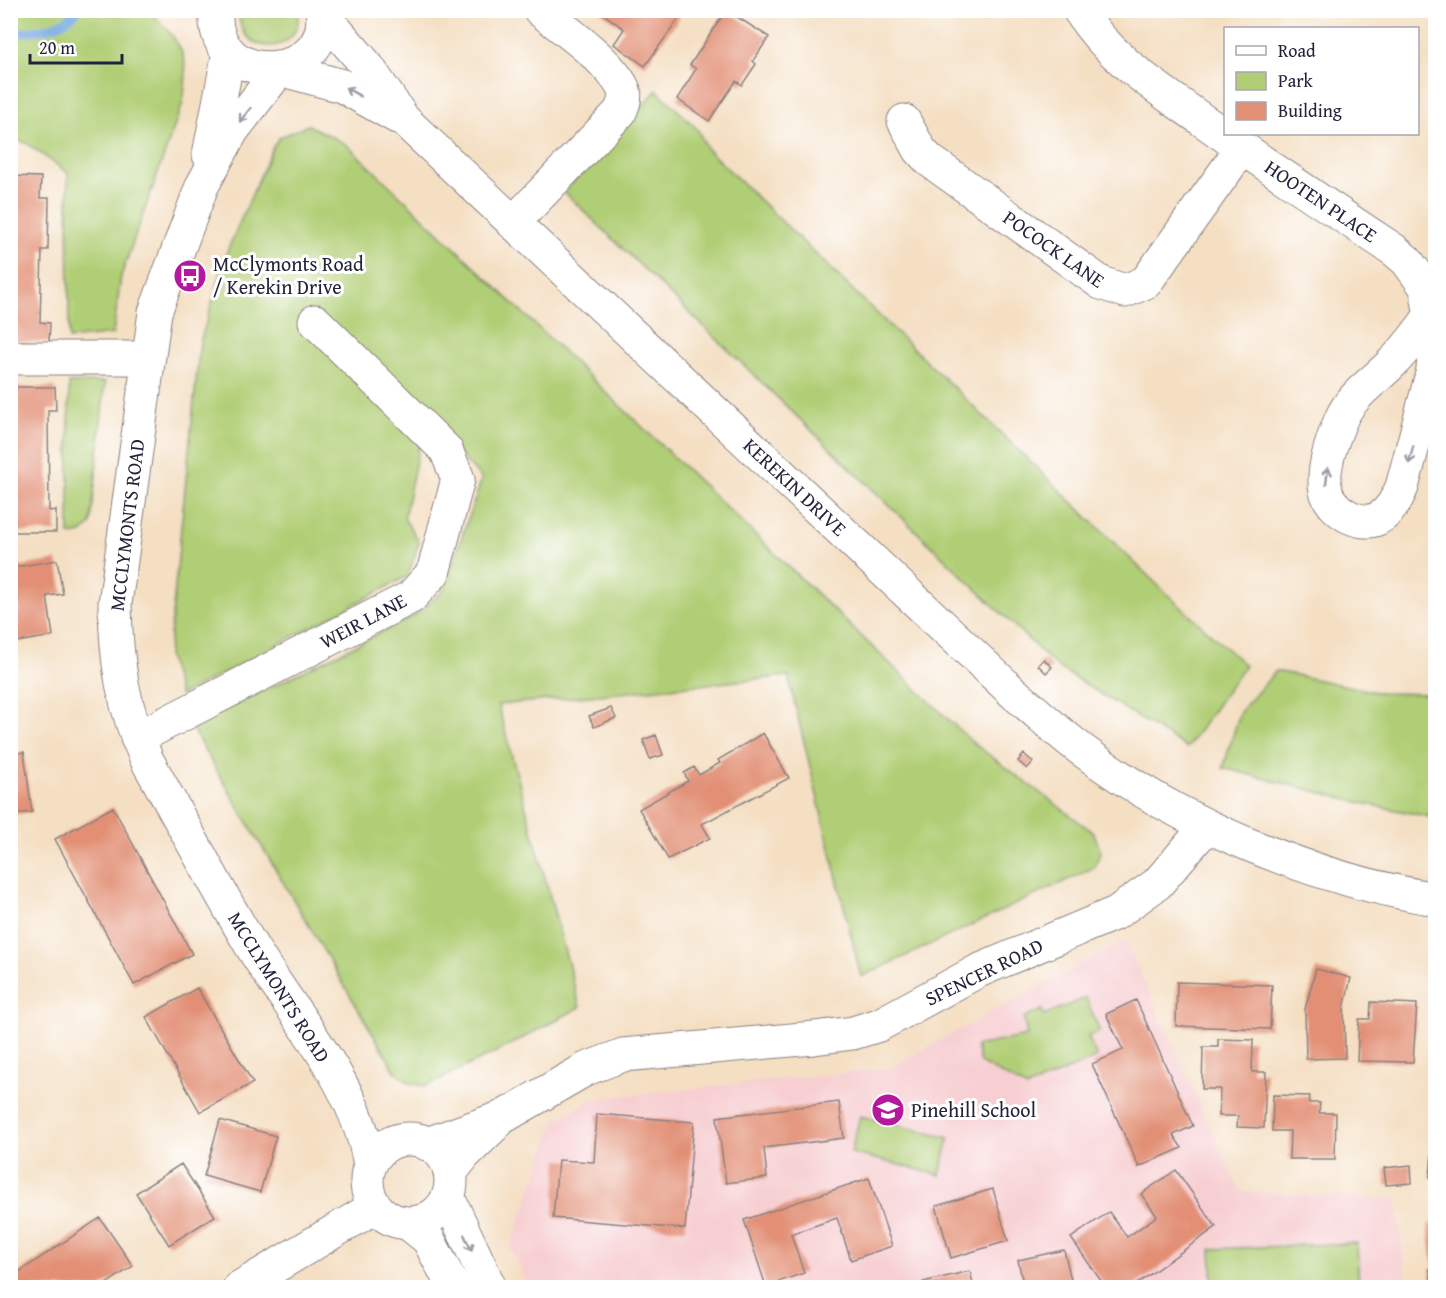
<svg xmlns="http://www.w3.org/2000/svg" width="1446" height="1298" font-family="'Gentium Book Plus',serif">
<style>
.built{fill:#f7cfd2}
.green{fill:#b0ce75;stroke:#697858;stroke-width:1.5}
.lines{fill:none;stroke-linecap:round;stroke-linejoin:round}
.stream{stroke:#79aae4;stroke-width:9}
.building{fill:#e28f75}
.minor-casing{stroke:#8b807f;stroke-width:35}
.major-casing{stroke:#8b807f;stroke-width:35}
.minor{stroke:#fff;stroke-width:33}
.major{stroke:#fff;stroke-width:33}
.oneway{stroke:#9c9ca7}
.labels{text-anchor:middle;stroke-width:6;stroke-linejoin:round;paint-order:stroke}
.street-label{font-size:20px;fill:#22223b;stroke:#fff}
.poi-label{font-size:20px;fill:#22223b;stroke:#fff;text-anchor:start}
</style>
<rect width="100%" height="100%" fill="#fff"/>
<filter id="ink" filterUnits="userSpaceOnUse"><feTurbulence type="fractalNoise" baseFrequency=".0167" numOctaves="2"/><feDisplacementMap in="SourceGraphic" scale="12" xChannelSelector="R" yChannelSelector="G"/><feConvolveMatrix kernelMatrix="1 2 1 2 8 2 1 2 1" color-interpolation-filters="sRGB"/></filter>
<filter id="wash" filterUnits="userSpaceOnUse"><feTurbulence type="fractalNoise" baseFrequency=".008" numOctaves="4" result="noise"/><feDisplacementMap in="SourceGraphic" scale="24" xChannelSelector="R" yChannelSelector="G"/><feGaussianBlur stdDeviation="1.35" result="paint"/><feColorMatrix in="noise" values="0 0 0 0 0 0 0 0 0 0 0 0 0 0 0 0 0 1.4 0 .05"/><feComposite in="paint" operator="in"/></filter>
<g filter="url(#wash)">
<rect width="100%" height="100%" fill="#f4dfc3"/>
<!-- built -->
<path class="built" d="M 1125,940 L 1240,1191 L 1396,1199 L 1408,1287 L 529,1288 L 510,1248 L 555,1121 L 591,1099 L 889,1068 Z"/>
<!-- green -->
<path class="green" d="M 24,10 L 127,10 L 134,15 L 137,11 L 148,11 C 183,41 192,60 182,105 L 121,276 L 113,334 L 69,339 L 68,173 L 26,143 L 11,138 L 11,15 Z
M 239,11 L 298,11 C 304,56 237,59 239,11 Z
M 657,90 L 698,130 L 707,149 L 1168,595 L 1245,665 L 1187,748 L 1056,666 L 564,192 Z
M 308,125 L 346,144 L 972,742 L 1094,833 L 1101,853 L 1093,868 L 861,977 L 788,676 L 498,705 L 580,1007 L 506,1047 L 426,1086 L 410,1083 L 395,1071 L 191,727 L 414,616 L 443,591 L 482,479 L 425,417 L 404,518 L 419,542 L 408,576 L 180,696 L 168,655 L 200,343 L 228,249 L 274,145 L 280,137 Z
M 105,382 L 91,524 L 82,533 L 69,535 L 69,383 Z
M 1276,671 L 1381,693 L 1435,694 L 1435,818 L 1362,803 L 1223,768 L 1240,712 Z
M 1086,998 L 1100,1032 L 1088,1037 L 1097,1057 L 1027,1088 L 980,1063 L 976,1046 L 1027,1036 L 1024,1018 L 1042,1010 L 1044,1015 Z
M 860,1116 L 949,1138 L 940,1175 L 851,1153 Z
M 1357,1243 L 1359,1287 L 1213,1287 L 1211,1249 Z"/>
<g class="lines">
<!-- stream -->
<path class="stream" d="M 10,33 C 34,32 62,29 78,10"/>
</g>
<g id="blocks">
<!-- building -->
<path class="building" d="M 598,10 L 678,10 L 676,14 L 680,17 L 645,66 L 614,44 L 624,29 Z
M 726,10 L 769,37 L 753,61 L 756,64 L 742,85 L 736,81 L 709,121 L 677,99 L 696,69 L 690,65 Z
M 10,176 L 41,177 L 40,198 L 49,198 L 48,250 L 42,250 L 40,322 L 50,323 L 49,342 L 10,341 Z
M 10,387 L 55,387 L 56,410 L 48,410 L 49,511 L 56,510 L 56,532 L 10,532 Z
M 57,560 L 63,594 L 47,596 L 53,636 L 17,642 L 12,616 L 19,614 L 17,601 L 10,602 L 10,568 Z
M 1044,659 L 1052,667 L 1046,673 L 1038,665 Z
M 611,708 L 616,718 L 594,727 L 589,716 Z
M 763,733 L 789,778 L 702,824 L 710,838 L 668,859 L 639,809 L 688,781 L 684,773 L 694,767 L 699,775 L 720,763 L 718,760 Z
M 656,735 L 663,755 L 650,759 L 643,740 Z
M 24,752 L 32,812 L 10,815 L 10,754 Z
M 1024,754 L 1033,762 L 1027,769 L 1018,761 Z
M 113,807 L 192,954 L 134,985 L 55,839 Z
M 1316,969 L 1351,978 L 1344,1008 L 1345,1058 L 1306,1059 L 1305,1009 Z
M 1177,982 L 1272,985 L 1270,1029 L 1176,1026 Z
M 197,988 L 253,1083 L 200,1112 L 146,1017 Z
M 1136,1000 L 1193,1126 L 1173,1135 L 1182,1148 L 1139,1167 L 1092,1064 L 1123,1050 L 1106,1014 Z
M 1371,1002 L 1417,1004 L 1413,1062 L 1357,1061 L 1359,1019 L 1370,1019 Z
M 1218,1039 L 1253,1040 L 1252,1072 L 1266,1072 L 1264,1128 L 1237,1127 L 1238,1116 L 1219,1116 L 1220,1089 L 1202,1089 L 1203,1047 L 1218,1047 Z
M 1273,1095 L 1310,1096 L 1309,1103 L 1320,1103 L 1319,1113 L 1336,1113 L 1335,1159 L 1289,1159 L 1290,1131 L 1272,1131 Z
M 839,1102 L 844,1138 L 764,1148 L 767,1178 L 726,1183 L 717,1117 Z
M 597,1114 L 694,1122 L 685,1229 L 553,1218 L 558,1160 L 594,1162 Z
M 220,1120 L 276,1136 L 260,1192 L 204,1176 Z
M 1434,1125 L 1436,1125 L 1436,1178 L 1430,1177 Z
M 181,1164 L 215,1216 L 169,1245 L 136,1193 Z
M 1411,1165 L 1412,1183 L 1386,1185 L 1384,1168 Z
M 1176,1170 L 1216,1227 L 1131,1288 L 1106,1288 L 1071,1238 L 1109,1212 L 1127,1237 L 1157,1216 L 1141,1194 Z
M 869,1178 L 892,1246 L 851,1260 L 837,1218 L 791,1234 L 804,1273 L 766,1286 L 744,1220 Z
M 993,1189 L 1008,1241 L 951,1258 L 936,1206 Z
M 100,1218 L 133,1266 L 100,1288 L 10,1288 L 10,1278 Z
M 1436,1223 L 1436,1288 L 1432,1288 L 1430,1268 L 1433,1268 L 1428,1224 Z
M 1064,1250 L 1073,1288 L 1024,1288 L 1018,1260 Z
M 970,1271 L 974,1288 L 925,1288 L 923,1282 Z"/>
</g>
</g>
<g filter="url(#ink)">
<use href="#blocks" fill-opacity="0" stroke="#8b807f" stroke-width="1.5"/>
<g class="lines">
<!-- minor casing -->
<g class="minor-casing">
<path id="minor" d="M 1079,10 C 1109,58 1155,86 1201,119 C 1264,164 1329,207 1394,250 L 1407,261 L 1426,287 L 1435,341 L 1433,370 L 1402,487 C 1397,499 1390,513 1377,519 C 1358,527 1331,510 1326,491 C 1321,471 1333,438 1341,419 C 1351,395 1375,381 1393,362 C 1407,348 1419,332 1431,315
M 323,15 L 368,67 L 404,120 L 1016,695 C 1038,713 1059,733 1082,750 C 1181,825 1313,879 1436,899
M 280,69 L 342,86 L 397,117
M 904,121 L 920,150 L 929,160 L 1101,283 L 1125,291 L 1146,282 L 1242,148
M 513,223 L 620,112 C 624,104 627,94 622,86 C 607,59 564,29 540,10
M 10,358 L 148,358
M 137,738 L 411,597 L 433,573 L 458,479 L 446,450 L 315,321
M 427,1144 L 503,1117 L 586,1069 L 623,1055 L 814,1038 L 853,1033 L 879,1025 L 978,971 L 1116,913 L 1157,884 L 1207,826
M 450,1173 L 464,1155 L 497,1123
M 239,1288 L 375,1207"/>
</g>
<!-- major casing -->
<g class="major-casing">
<path id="major" d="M 216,10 C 210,92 334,82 322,10
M 280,69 L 232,131 L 202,186 L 155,312 L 115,604 C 116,663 123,709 148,762 C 182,822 214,883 249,942 C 291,1013 356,1081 370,1165
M 209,155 L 229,52
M367 1181a42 42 0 1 1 84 0a42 42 0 1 1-84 0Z
M 448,1197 L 490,1288
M 408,1223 L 428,1239 L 454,1288"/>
</g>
<!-- minor -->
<use href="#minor" class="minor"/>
<!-- major -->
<use href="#major" class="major"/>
</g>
<!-- one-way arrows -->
<defs><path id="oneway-shaft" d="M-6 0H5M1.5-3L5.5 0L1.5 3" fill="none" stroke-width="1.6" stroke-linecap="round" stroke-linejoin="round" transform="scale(1.5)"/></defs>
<g class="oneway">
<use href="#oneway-shaft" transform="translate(353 92) rotate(-151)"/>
<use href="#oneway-shaft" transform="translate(245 115) rotate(128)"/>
<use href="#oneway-shaft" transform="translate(1411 455) rotate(105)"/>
<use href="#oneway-shaft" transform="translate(1327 476) rotate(-83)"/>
<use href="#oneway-shaft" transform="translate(468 1243) rotate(65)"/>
</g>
</g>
<!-- icons -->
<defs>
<g id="bus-disc" transform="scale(1.725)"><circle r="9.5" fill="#b5179e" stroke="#fff"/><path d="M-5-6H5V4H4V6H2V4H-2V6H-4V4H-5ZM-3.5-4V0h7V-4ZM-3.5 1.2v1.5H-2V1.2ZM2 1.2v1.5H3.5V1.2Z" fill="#fff"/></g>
<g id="school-disc" transform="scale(1.725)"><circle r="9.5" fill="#b5179e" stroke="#fff"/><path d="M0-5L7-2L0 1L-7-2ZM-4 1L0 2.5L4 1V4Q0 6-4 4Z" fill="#fff"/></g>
</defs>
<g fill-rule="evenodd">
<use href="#bus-disc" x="190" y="276"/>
<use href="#school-disc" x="888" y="1110"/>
</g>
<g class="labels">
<!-- street labels -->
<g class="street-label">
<text transform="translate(1321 201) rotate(34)" y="7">HOOTEN PLACE</text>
<text transform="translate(1054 249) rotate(35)" y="7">POCOCK LANE</text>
<text transform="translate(795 487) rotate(43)" y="7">KEREKIN DRIVE</text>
<text transform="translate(127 525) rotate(-83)" y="7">MCCLYMONTS ROAD</text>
<text transform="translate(363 621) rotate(-28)" y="7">WEIR LANE</text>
<text transform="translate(984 972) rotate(-26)" y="7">SPENCER ROAD</text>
<text transform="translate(279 987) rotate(58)" y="7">MCCLYMONTS ROAD</text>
</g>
<!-- poi labels -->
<g class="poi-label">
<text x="213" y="271">McClymonts Road<tspan x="213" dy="23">/ Kerekin Drive</tspan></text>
<text x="911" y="1117">Pinehill School</text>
</g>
</g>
<!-- margin -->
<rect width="1446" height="1298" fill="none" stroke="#fff" stroke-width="36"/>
<!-- legend -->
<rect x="1224" y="27" width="195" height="108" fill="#ffffff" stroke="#a7a7b1" stroke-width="1.5"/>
<rect x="1236" y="46" width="30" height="9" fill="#ffffff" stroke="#a7a7b1" stroke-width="1.5"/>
<text x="1278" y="57" font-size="18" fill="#22223b">Road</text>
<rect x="1236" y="72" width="30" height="18" fill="#b0ce75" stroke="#a7a7b1" stroke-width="1.5"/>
<text x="1278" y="87" font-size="18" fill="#22223b">Park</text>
<rect x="1236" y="102" width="30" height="18" fill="#e28f75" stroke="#a7a7b1" stroke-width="1.5"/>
<text x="1278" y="117" font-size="18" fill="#22223b">Building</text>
<!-- scale -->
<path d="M30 54v9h92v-9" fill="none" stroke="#22223b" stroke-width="3"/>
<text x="39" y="54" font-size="18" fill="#22223b" stroke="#ffffff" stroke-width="4.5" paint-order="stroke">20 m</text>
</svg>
